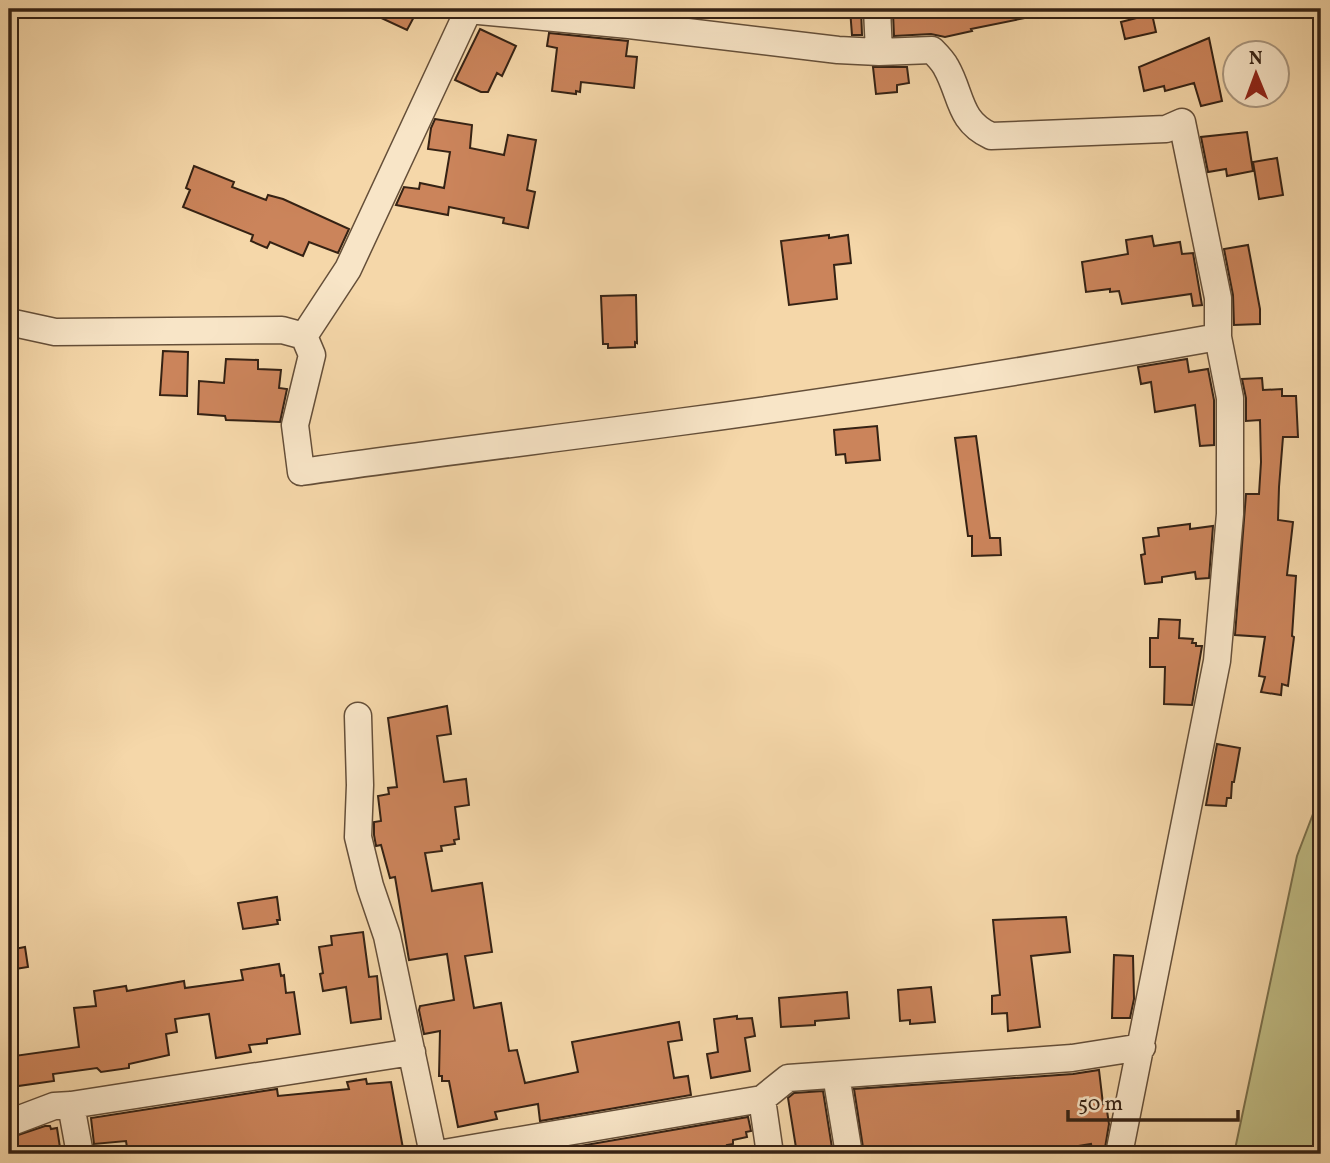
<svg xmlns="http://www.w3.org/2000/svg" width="1330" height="1163" font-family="Vollkorn,serif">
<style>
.green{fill:#c0bd85;stroke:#7a704c;stroke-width:2}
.building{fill:#cb845b;stroke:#352214;stroke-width:2}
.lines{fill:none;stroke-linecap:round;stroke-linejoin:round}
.minor-casing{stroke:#654f39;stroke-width:29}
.minor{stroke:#f8e5c7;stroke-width:26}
</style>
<rect width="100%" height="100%" fill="#f5d7a9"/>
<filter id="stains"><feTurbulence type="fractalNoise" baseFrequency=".00286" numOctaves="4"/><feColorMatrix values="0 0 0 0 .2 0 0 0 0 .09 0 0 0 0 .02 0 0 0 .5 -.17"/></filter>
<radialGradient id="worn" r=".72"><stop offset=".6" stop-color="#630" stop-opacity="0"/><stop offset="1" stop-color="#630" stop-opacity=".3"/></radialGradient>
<!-- green -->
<path class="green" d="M 1321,793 L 1321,1154 L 1234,1154 L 1297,856 Z"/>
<!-- building -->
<path class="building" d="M 362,9 L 403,9 L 415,15 L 407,30 Z
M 850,9 L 861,9 L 862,35 L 852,35 Z
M 921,9 L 1029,9 L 1030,17 L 971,29 L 972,31 L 945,37 L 931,34 L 894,36 L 893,13 L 921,11 Z
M 1152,14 L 1156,32 L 1125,39 L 1121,22 Z
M 480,29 L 516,46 L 502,76 L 497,73 L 488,92 L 481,92 L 455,80 Z
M 549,33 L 628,41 L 626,56 L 637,57 L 634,88 L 581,82 L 580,92 L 576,91 L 576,94 L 552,91 L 557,48 L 547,46 Z
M 1209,38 L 1222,101 L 1201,106 L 1194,83 L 1165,91 L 1164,86 L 1144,91 L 1139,67 Z
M 873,67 L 907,67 L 909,83 L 897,85 L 897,92 L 876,94 Z
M 435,119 L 472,125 L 470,148 L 504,155 L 508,135 L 536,140 L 527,190 L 535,192 L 528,228 L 503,223 L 504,218 L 449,207 L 448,215 L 396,205 L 404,187 L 419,189 L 420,183 L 444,188 L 450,152 L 428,149 L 431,128 Z
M 1247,132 L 1253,171 L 1227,176 L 1226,169 L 1208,172 L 1201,137 Z
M 1277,158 L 1283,195 L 1259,199 L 1253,162 Z
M 194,166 L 234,182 L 232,187 L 266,200 L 268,195 L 283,199 L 349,229 L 338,253 L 309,242 L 303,256 L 270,242 L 267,248 L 251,241 L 253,235 L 183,207 L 190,190 L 186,188 Z
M 829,235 L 829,238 L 848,235 L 851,263 L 834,265 L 837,299 L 789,305 L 781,241 Z
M 1152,236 L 1154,246 L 1180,242 L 1182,254 L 1193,253 L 1202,305 L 1193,306 L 1191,294 L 1122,304 L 1119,291 L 1110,292 L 1110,289 L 1086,292 L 1082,262 L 1128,254 L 1126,240 Z
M 1248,245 L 1260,309 L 1260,324 L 1234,325 L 1233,295 L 1224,249 Z
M 636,295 L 637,343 L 635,342 L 635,347 L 608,348 L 608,344 L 603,344 L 601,296 Z
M 163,351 L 188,352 L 187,396 L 160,395 Z
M 226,359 L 258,360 L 258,369 L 281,370 L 279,388 L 287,389 L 280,422 L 226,420 L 225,416 L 198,414 L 199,381 L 224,383 Z
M 1187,359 L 1189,372 L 1208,369 L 1214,400 L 1214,445 L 1200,446 L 1195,405 L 1155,412 L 1151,382 L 1141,384 L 1138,367 Z
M 1262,378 L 1263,390 L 1282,389 L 1282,396 L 1296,396 L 1298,437 L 1283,437 L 1279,487 L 1278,520 L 1293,522 L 1287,575 L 1296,576 L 1292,636 L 1294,637 L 1288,686 L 1282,684 L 1281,695 L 1261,692 L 1265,677 L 1259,676 L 1265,637 L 1235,635 L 1246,494 L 1259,494 L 1261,462 L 1260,420 L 1246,421 L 1246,398 L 1242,379 Z
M 877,426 L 880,460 L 846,463 L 845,454 L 836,455 L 834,430 Z
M 976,436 L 990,538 L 1000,538 L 1001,555 L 972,556 L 972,536 L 968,536 L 955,438 Z
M 1190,524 L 1190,529 L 1213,526 L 1209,578 L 1196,579 L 1195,572 L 1162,577 L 1162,582 L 1145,584 L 1141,555 L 1145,554 L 1143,538 L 1159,536 L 1158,528 Z
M 1159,619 L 1180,620 L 1179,638 L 1193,639 L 1192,643 L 1196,643 L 1196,646 L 1202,646 L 1192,705 L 1164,704 L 1165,667 L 1150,667 L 1150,638 L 1158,638 Z
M 447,706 L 451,734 L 437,736 L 444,782 L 466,779 L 469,805 L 455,807 L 459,839 L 454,840 L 455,844 L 441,846 L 442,851 L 425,853 L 432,891 L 482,883 L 492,952 L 465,956 L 474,1008 L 501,1003 L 509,1051 L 517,1050 L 525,1083 L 578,1072 L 572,1042 L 679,1022 L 682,1040 L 668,1042 L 674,1078 L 688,1076 L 691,1095 L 540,1121 L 538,1104 L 495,1112 L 497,1119 L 458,1127 L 449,1081 L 442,1081 L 442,1076 L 439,1076 L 440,1031 L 424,1034 L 419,1010 L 420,1006 L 454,1000 L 447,954 L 409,960 L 395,877 L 390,878 L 381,845 L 376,846 L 374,835 L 374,822 L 381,821 L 378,796 L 389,794 L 388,788 L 397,787 L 388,718 Z
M 1217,744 L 1240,748 L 1234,782 L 1232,782 L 1231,798 L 1227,798 L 1226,806 L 1206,805 Z
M 277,897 L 280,920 L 277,920 L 278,924 L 243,929 L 238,903 Z
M 1066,917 L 1070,952 L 1031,956 L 1040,1027 L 1008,1031 L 1007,1013 L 992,1014 L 992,996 L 1000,995 L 993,920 Z
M 363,932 L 369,977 L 377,976 L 381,1019 L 351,1023 L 346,987 L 323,991 L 320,974 L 323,973 L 319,947 L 332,945 L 331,936 Z
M 25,947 L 28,967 L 9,970 L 9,950 Z
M 1114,955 L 1133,956 L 1134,999 L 1130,1018 L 1112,1018 Z
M 279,964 L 281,976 L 284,975 L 286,993 L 294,992 L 300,1034 L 267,1039 L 267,1043 L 249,1045 L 251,1052 L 216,1058 L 209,1014 L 175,1019 L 177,1032 L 166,1034 L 169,1055 L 129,1064 L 129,1068 L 101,1072 L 97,1068 L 53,1074 L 54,1081 L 18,1086 L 14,1056 L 79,1047 L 74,1008 L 96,1006 L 94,991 L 126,986 L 127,991 L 184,981 L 185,988 L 243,980 L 241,970 Z
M 931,987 L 935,1022 L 910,1024 L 910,1020 L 900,1021 L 898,990 Z
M 847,992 L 849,1018 L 815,1021 L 815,1025 L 781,1027 L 779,998 Z
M 737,1016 L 737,1019 L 752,1018 L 755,1036 L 745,1038 L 750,1071 L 711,1078 L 707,1054 L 718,1052 L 714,1019 Z
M 1099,1070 L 1103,1104 L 1106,1104 L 1109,1124 L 1104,1154 L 1093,1154 L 1091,1144 L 1048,1151 L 1047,1147 L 1006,1154 L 864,1154 L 854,1089 L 1073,1074 Z
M 366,1079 L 367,1084 L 391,1082 L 404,1154 L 128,1154 L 126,1141 L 94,1144 L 91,1118 L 277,1089 L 278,1096 L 349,1089 L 347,1082 Z
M 823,1091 L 833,1154 L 797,1154 L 788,1098 L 794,1093 Z
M 748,1117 L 751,1131 L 746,1132 L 747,1137 L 733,1140 L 733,1144 L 727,1145 L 729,1152 L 714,1154 L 545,1154 L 545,1152 Z
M 45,1126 L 50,1126 L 51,1129 L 57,1128 L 61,1154 L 9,1154 L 9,1138 Z"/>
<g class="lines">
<!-- minor casing -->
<g class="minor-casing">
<path id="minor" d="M 877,9 L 879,52
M 468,10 L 629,25 L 838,50 L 879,52 L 932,50 C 937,55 943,61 946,67 C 962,95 958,121 991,136 L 1166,129 L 1182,122 L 1218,298 L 1218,337 L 1230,398 L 1230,514 L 1217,661 L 1119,1154
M 9,322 L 55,332 L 282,330 L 304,336
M 304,336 L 312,355 L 295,425 L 301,472 C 426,454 553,439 679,422 C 859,398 1038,369 1218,337
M 304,336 L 348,269 L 469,9
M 358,716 L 360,785 L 358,837 L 370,886 L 387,936 L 433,1154
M 836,1075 L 849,1154
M 762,1099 L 770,1154
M 71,1105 L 80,1154
M 9,1123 L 54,1106 L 71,1105 L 412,1052
M 438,1154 L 762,1099 L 788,1078 L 1072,1058 L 1142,1047"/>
</g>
<!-- minor -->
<use href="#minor" class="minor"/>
</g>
<!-- margin -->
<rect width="1330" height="1163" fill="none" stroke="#f5d7a9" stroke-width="35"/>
<rect x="10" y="10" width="1309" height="1142" fill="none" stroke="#352214" stroke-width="3.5"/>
<rect x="18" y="18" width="1295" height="1128" fill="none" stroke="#352214" stroke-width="2"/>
<!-- north arrow -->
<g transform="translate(1256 74) rotate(359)"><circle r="33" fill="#f8e5c7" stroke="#aa977f" stroke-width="2"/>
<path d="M0-5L12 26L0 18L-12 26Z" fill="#8f2418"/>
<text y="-10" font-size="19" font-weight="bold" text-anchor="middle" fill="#352214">N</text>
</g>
<!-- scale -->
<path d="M1068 1110v10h170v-10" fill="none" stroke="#352214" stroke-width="3.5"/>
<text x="1078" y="1110" font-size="21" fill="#352214" stroke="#f8e5c7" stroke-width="5" paint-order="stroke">50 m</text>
<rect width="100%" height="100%" filter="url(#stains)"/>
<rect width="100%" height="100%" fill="url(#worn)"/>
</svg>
